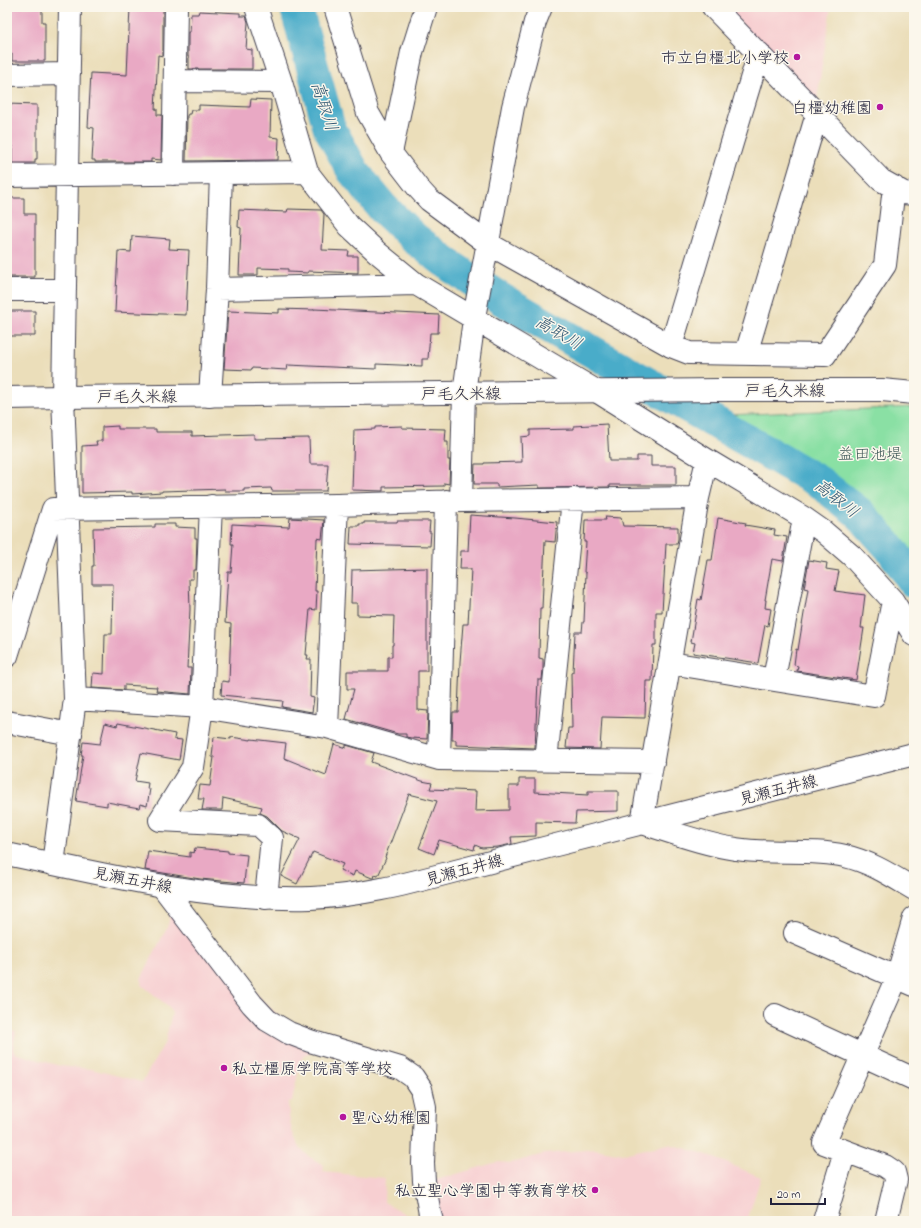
<svg xmlns="http://www.w3.org/2000/svg" width="921" height="1228" font-family="'Indie Flower','Klee One',sans-serif">
<style>
.built{fill:#f7cfd1}
.green{fill:#8ae0a4;stroke:#568170}
.lines{fill:none;stroke-linecap:round;stroke-linejoin:round}
.river{stroke:#49acc9;stroke-width:33}
.building{fill:#e9a9c4}
.minor-casing{stroke:#403e4e;stroke-width:24}
.major-casing{stroke:#403e4e;stroke-width:24}
.minor{stroke:#fff;stroke-width:22}
.major{stroke:#fff;stroke-width:22}
.poi-dot{fill:#b5179e;stroke:#fbf7ec;stroke-width:1.5}
.labels{text-anchor:middle;stroke-width:3;stroke-linejoin:round;paint-order:stroke}
.poi-label{font-size:16px;fill:#22223b;stroke:#fbf7ec;text-anchor:end}
.street-label{font-size:16px;fill:#22223b;stroke:#fbf7ec}
.park-label{font-size:16px;fill:#415b5a;stroke:#fbf7ec}
.water-label{font-size:17px;font-style:italic;fill:#325974;stroke:#fbf7ec}
</style>
<rect width="100%" height="100%" fill="#fbf7ec"/>
<filter id="ink" filterUnits="userSpaceOnUse"><feTurbulence type="fractalNoise" baseFrequency=".025" numOctaves="2"/><feDisplacementMap in="SourceGraphic" scale="8" xChannelSelector="R" yChannelSelector="G"/><feConvolveMatrix kernelMatrix="1 2 1 2 8 2 1 2 1" color-interpolation-filters="sRGB"/></filter>
<filter id="wash" filterUnits="userSpaceOnUse"><feTurbulence type="fractalNoise" baseFrequency=".012" numOctaves="4" result="noise"/><feDisplacementMap in="SourceGraphic" scale="16" xChannelSelector="R" yChannelSelector="G"/><feGaussianBlur stdDeviation="0.9" result="paint"/><feColorMatrix in="noise" values="0 0 0 0 0 0 0 0 0 0 0 0 0 0 0 0 0 1.4 0 .05"/><feComposite in="paint" operator="in"/></filter>
<g filter="url(#wash)">
<rect width="100%" height="100%" fill="#ebdeba"/>
<!-- built -->
<path class="built" d="M 726,7 L 831,7 L 816,106 Z
M 174,913 L 314,1051 L 306,1054 L 301,1060 L 292,1101 L 288,1102 L 289,1116 L 292,1131 L 298,1145 L 308,1156 L 324,1165 L 323,1172 L 385,1178 L 384,1202 L 414,1219 L 424,1215 L 422,1221 L 7,1221 L 7,1030 L 16,1031 L 13,1049 L 15,1053 L 60,1066 L 91,1069 L 142,1082 L 165,1042 L 172,1013 L 169,1007 L 142,985 L 141,979 L 168,925 L 170,916 Z
M 668,1144 L 702,1153 L 761,1177 L 747,1221 L 440,1221 L 433,1181 L 497,1162 L 511,1163 L 544,1154 L 595,1149 L 623,1154 Z"/>
<!-- green -->
<path class="green" d="M 914,407 L 914,568 L 899,544 L 862,504 L 773,438 L 728,415 Z"/>
<g class="lines">
<!-- river -->
<path class="river" d="M 296,7 L 329,127 L 353,171 L 382,207 L 414,238 L 452,267 L 501,299 L 819,482 L 859,513 L 892,550 L 914,582"/>
</g>
<g id="blocks">
<!-- building -->
<path class="building" d="M 7,7 L 42,7 L 42,22 L 45,22 L 45,61 L 12,61 L 12,54 L 7,54 Z
M 130,7 L 163,7 L 163,56 L 158,55 L 155,109 L 157,109 L 157,115 L 162,115 L 161,160 L 151,159 L 151,162 L 95,162 L 95,160 L 92,160 L 94,128 L 88,127 L 91,73 L 127,75 Z
M 199,11 L 240,13 L 240,16 L 246,16 L 248,22 L 246,49 L 252,50 L 252,69 L 189,69 L 189,57 L 188,57 L 188,32 L 190,32 L 191,14 L 198,14 Z
M 251,99 L 271,100 L 270,137 L 279,138 L 278,160 L 186,161 L 187,116 L 188,114 L 190,114 L 191,110 L 199,110 L 199,105 L 250,107 Z
M 7,104 L 37,105 L 37,159 L 35,159 L 35,163 L 12,163 L 12,146 L 7,146 Z
M 7,198 L 24,198 L 24,214 L 35,214 L 35,277 L 7,277 Z
M 288,209 L 321,210 L 324,214 L 322,250 L 349,251 L 348,256 L 358,256 L 358,273 L 308,271 L 308,273 L 288,272 L 288,269 L 258,268 L 258,275 L 239,275 L 241,228 L 238,227 L 239,210 L 287,212 Z
M 132,236 L 170,239 L 169,249 L 189,250 L 186,315 L 115,312 L 118,251 L 131,252 Z
M 279,309 L 314,310 L 314,309 L 439,315 L 438,333 L 430,333 L 428,359 L 422,359 L 422,366 L 376,364 L 376,369 L 288,365 L 287,370 L 252,368 L 251,370 L 224,369 L 228,311 L 279,313 Z
M 8,311 L 35,311 L 35,336 L 7,336 Z
M 607,424 L 609,461 L 637,461 L 637,456 L 651,456 L 651,466 L 676,466 L 676,485 L 610,485 L 610,487 L 539,488 L 539,485 L 497,487 L 497,484 L 474,484 L 475,464 L 484,464 L 484,463 L 522,462 L 521,437 L 530,436 L 530,430 L 574,429 L 574,426 Z
M 118,426 L 118,429 L 156,429 L 156,432 L 192,432 L 192,436 L 254,434 L 254,439 L 309,438 L 310,464 L 328,464 L 326,491 L 272,491 L 271,488 L 244,489 L 244,491 L 225,491 L 225,489 L 162,491 L 162,492 L 132,494 L 132,492 L 82,493 L 82,446 L 97,445 L 96,441 L 102,441 L 102,427 Z
M 402,426 L 402,428 L 446,429 L 445,442 L 448,442 L 448,460 L 450,460 L 449,484 L 444,483 L 444,486 L 383,487 L 383,491 L 352,490 L 354,430 L 375,429 L 375,427 Z
M 470,515 L 515,518 L 557,522 L 555,542 L 545,541 L 542,608 L 540,608 L 539,658 L 543,659 L 543,670 L 542,680 L 538,680 L 535,748 L 456,745 L 456,740 L 452,740 L 453,712 L 458,712 L 460,662 L 463,624 L 468,624 L 471,569 L 460,569 L 461,551 L 468,551 Z
M 605,517 L 621,518 L 623,526 L 678,527 L 678,539 L 677,544 L 666,544 L 662,612 L 656,612 L 656,645 L 653,645 L 652,681 L 646,681 L 645,718 L 602,717 L 600,749 L 566,748 L 568,728 L 572,728 L 571,673 L 573,672 L 575,632 L 582,632 L 583,622 L 584,622 L 586,573 L 584,572 L 586,542 L 584,542 L 585,520 L 606,520 Z
M 290,518 L 324,520 L 322,539 L 317,538 L 315,591 L 317,591 L 316,610 L 310,609 L 306,655 L 308,655 L 307,659 L 311,659 L 310,697 L 314,698 L 312,712 L 282,707 L 283,701 L 221,695 L 222,681 L 229,682 L 231,624 L 225,623 L 228,572 L 231,572 L 233,544 L 231,544 L 232,524 L 289,527 Z
M 718,518 L 746,523 L 745,525 L 775,530 L 774,535 L 787,537 L 783,561 L 772,559 L 765,600 L 766,600 L 765,608 L 771,609 L 768,626 L 765,625 L 758,663 L 693,653 L 695,643 L 691,642 L 698,599 L 701,600 L 708,560 L 712,560 Z
M 397,521 L 430,521 L 429,532 L 431,532 L 430,546 L 350,544 L 351,526 L 359,526 L 359,524 L 364,524 L 364,522 L 397,522 Z
M 155,524 L 175,524 L 175,527 L 195,528 L 195,538 L 197,538 L 196,570 L 193,570 L 193,579 L 189,579 L 190,609 L 187,668 L 191,668 L 190,694 L 156,691 L 157,687 L 124,685 L 124,690 L 92,688 L 93,673 L 104,674 L 105,634 L 112,634 L 113,584 L 92,584 L 92,566 L 94,566 L 93,528 L 155,527 Z
M 809,560 L 827,563 L 826,569 L 839,571 L 835,591 L 865,595 L 861,628 L 864,628 L 856,680 L 797,671 L 798,666 L 794,665 L 796,649 L 798,650 L 808,589 L 804,588 Z
M 427,568 L 427,671 L 418,671 L 418,710 L 428,711 L 427,739 L 411,738 L 406,737 L 406,734 L 398,734 L 346,719 L 354,689 L 347,689 L 347,671 L 388,671 L 388,657 L 392,657 L 392,645 L 393,645 L 394,616 L 357,615 L 357,603 L 351,603 L 352,570 Z
M 105,723 L 117,726 L 118,723 L 175,734 L 174,739 L 182,740 L 179,760 L 141,753 L 135,781 L 148,783 L 147,789 L 150,789 L 147,806 L 140,804 L 139,808 L 107,802 L 107,806 L 76,801 L 83,755 L 81,755 L 83,742 L 100,744 Z
M 214,737 L 231,739 L 231,737 L 251,740 L 251,739 L 286,743 L 284,758 L 326,775 L 334,744 L 346,748 L 346,745 L 374,753 L 371,762 L 422,781 L 432,783 L 430,789 L 476,791 L 475,811 L 509,810 L 509,786 L 519,786 L 519,779 L 535,779 L 535,792 L 588,795 L 588,791 L 618,791 L 618,811 L 576,812 L 575,823 L 536,822 L 536,836 L 511,837 L 512,844 L 498,847 L 482,848 L 475,845 L 474,850 L 439,840 L 434,854 L 419,848 L 437,801 L 409,794 L 385,857 L 386,858 L 378,876 L 375,875 L 374,878 L 372,878 L 355,871 L 353,876 L 340,870 L 343,864 L 313,852 L 297,884 L 281,876 L 300,839 L 282,831 L 267,816 L 260,813 L 262,807 L 223,798 L 222,810 L 202,810 L 204,799 L 198,799 L 200,785 L 210,786 L 214,757 L 212,757 Z
M 195,848 L 228,851 L 228,853 L 247,855 L 244,883 L 200,879 L 145,870 L 148,851 L 190,857 L 190,852 L 194,853 Z"/>
</g>
</g>
<g filter="url(#ink)">
<use href="#blocks" fill-opacity="0" stroke="#403e4e" stroke-width="1"/>
<g class="lines">
<!-- minor casing -->
<g class="minor-casing">
<path id="minor" d="M 256,7 L 281,82 L 307,172 L 349,226 L 378,253 L 416,284 L 598,392 L 707,460 L 804,518 L 824,532 L 852,556 L 893,601 L 914,635
M 335,7 L 368,113 L 391,153 L 418,188 L 429,200 L 487,243 L 671,346 L 689,353 L 825,355 L 885,265 L 894,187
M 713,7 L 881,180 L 904,193 L 914,194
M 7,75 L 69,74
M 175,81 L 281,82
M 391,153 L 412,52 L 426,7
M 173,174 L 176,7
M 7,176 L 307,172
M 217,289 L 416,284
M 7,290 L 65,290
M 671,346 L 759,53
M 746,354 L 817,114
M 210,396 L 217,289 L 221,174
M 707,460 L 698,498 L 642,823 C 671,832 706,845 736,849 C 772,855 810,848 845,856 C 871,862 892,876 914,889
M 461,501 L 464,393 L 475,312 L 513,107 L 535,22 L 541,7
M 211,506 L 202,707 L 193,767 L 160,820 L 258,825 L 272,838 L 266,898
M 7,656 L 53,509 L 337,505 L 461,501 L 698,498
M 670,663 L 874,696 L 893,601
M 774,679 L 804,518
M 75,699 L 202,707 L 327,727 L 439,759 L 653,762
M 7,722 L 71,734
M 327,727 L 337,505
M 439,759 L 446,501
M 546,761 L 573,499
M 53,864 L 75,699 L 63,397 L 70,7
M 162,886 L 252,1004 L 267,1020 L 289,1033 L 310,1041 L 400,1068 L 413,1077 L 421,1089 L 425,1107 L 423,1163 L 424,1181 L 430,1214 L 432,1221
M 795,933 L 914,985
M 775,1015 L 914,1079
M 824,1221 L 845,1151
M 886,1221 L 896,1180 L 894,1172 L 885,1166 L 824,1143 L 897,977 L 914,918"/>
</g>
<!-- major casing -->
<g class="major-casing">
<path id="major" d="M 7,398 L 63,397 L 718,390 L 882,390 L 914,393
M 7,854 C 107,875 208,901 311,898 C 358,896 403,885 448,873 C 483,864 518,855 552,846 C 673,815 793,785 914,754"/>
</g>
<!-- minor -->
<use href="#minor" class="minor"/>
<!-- major -->
<use href="#major" class="major"/>
</g>
</g>
<!-- markers -->
<g class="poi-dot">
<circle cx="797" cy="57" r="4"/>
<circle cx="880" cy="107" r="4"/>
<circle cx="224" cy="1068" r="4"/>
<circle cx="343" cy="1117" r="4"/>
<circle cx="595" cy="1190" r="4"/>
</g>
<g class="labels">
<!-- poi labels -->
<g class="poi-label">
<text x="789" y="63">市立白橿北小学校</text>
<text x="872" y="113">白橿幼稚園</text>
<text x="232" y="1074" text-anchor="start">私立橿原学院高等学校</text>
<text x="351" y="1123" text-anchor="start">聖心幼稚園</text>
<text x="587" y="1196">私立聖心学園中等教育学校</text>
</g>
<!-- street labels -->
<g class="street-label">
<text x="785" y="396">戸毛久米線</text>
<text x="461" y="399">戸毛久米線</text>
<text x="137" y="402">戸毛久米線</text>
<text transform="translate(778 789) rotate(-14)" y="6">見瀬五井線</text>
<text transform="translate(464 869) rotate(-15)" y="6">見瀬五井線</text>
<text transform="translate(133 879) rotate(11)" y="6">見瀬五井線</text>
</g>
<!-- park labels -->
<g class="park-label">
<text x="870" y="459">益田池堤</text>
</g>
<!-- water labels -->
<g class="water-label">
<text transform="translate(325 106) rotate(72)" y="6">高取川</text>
<text transform="translate(559 332) rotate(30)" y="6">高取川</text>
<text transform="translate(837 498) rotate(38)" y="6">高取川</text>
</g>
</g>
<!-- margin -->
<rect width="921" height="1228" fill="none" stroke="#fbf7ec" stroke-width="24"/>
<!-- scale -->
<path d="M771 1198v6h54v-6" fill="none" stroke="#22223b" stroke-width="2"/>
<text x="777" y="1198" font-size="12" fill="#22223b" stroke="#fbf7ec" stroke-width="3" paint-order="stroke">20 m</text>
</svg>
